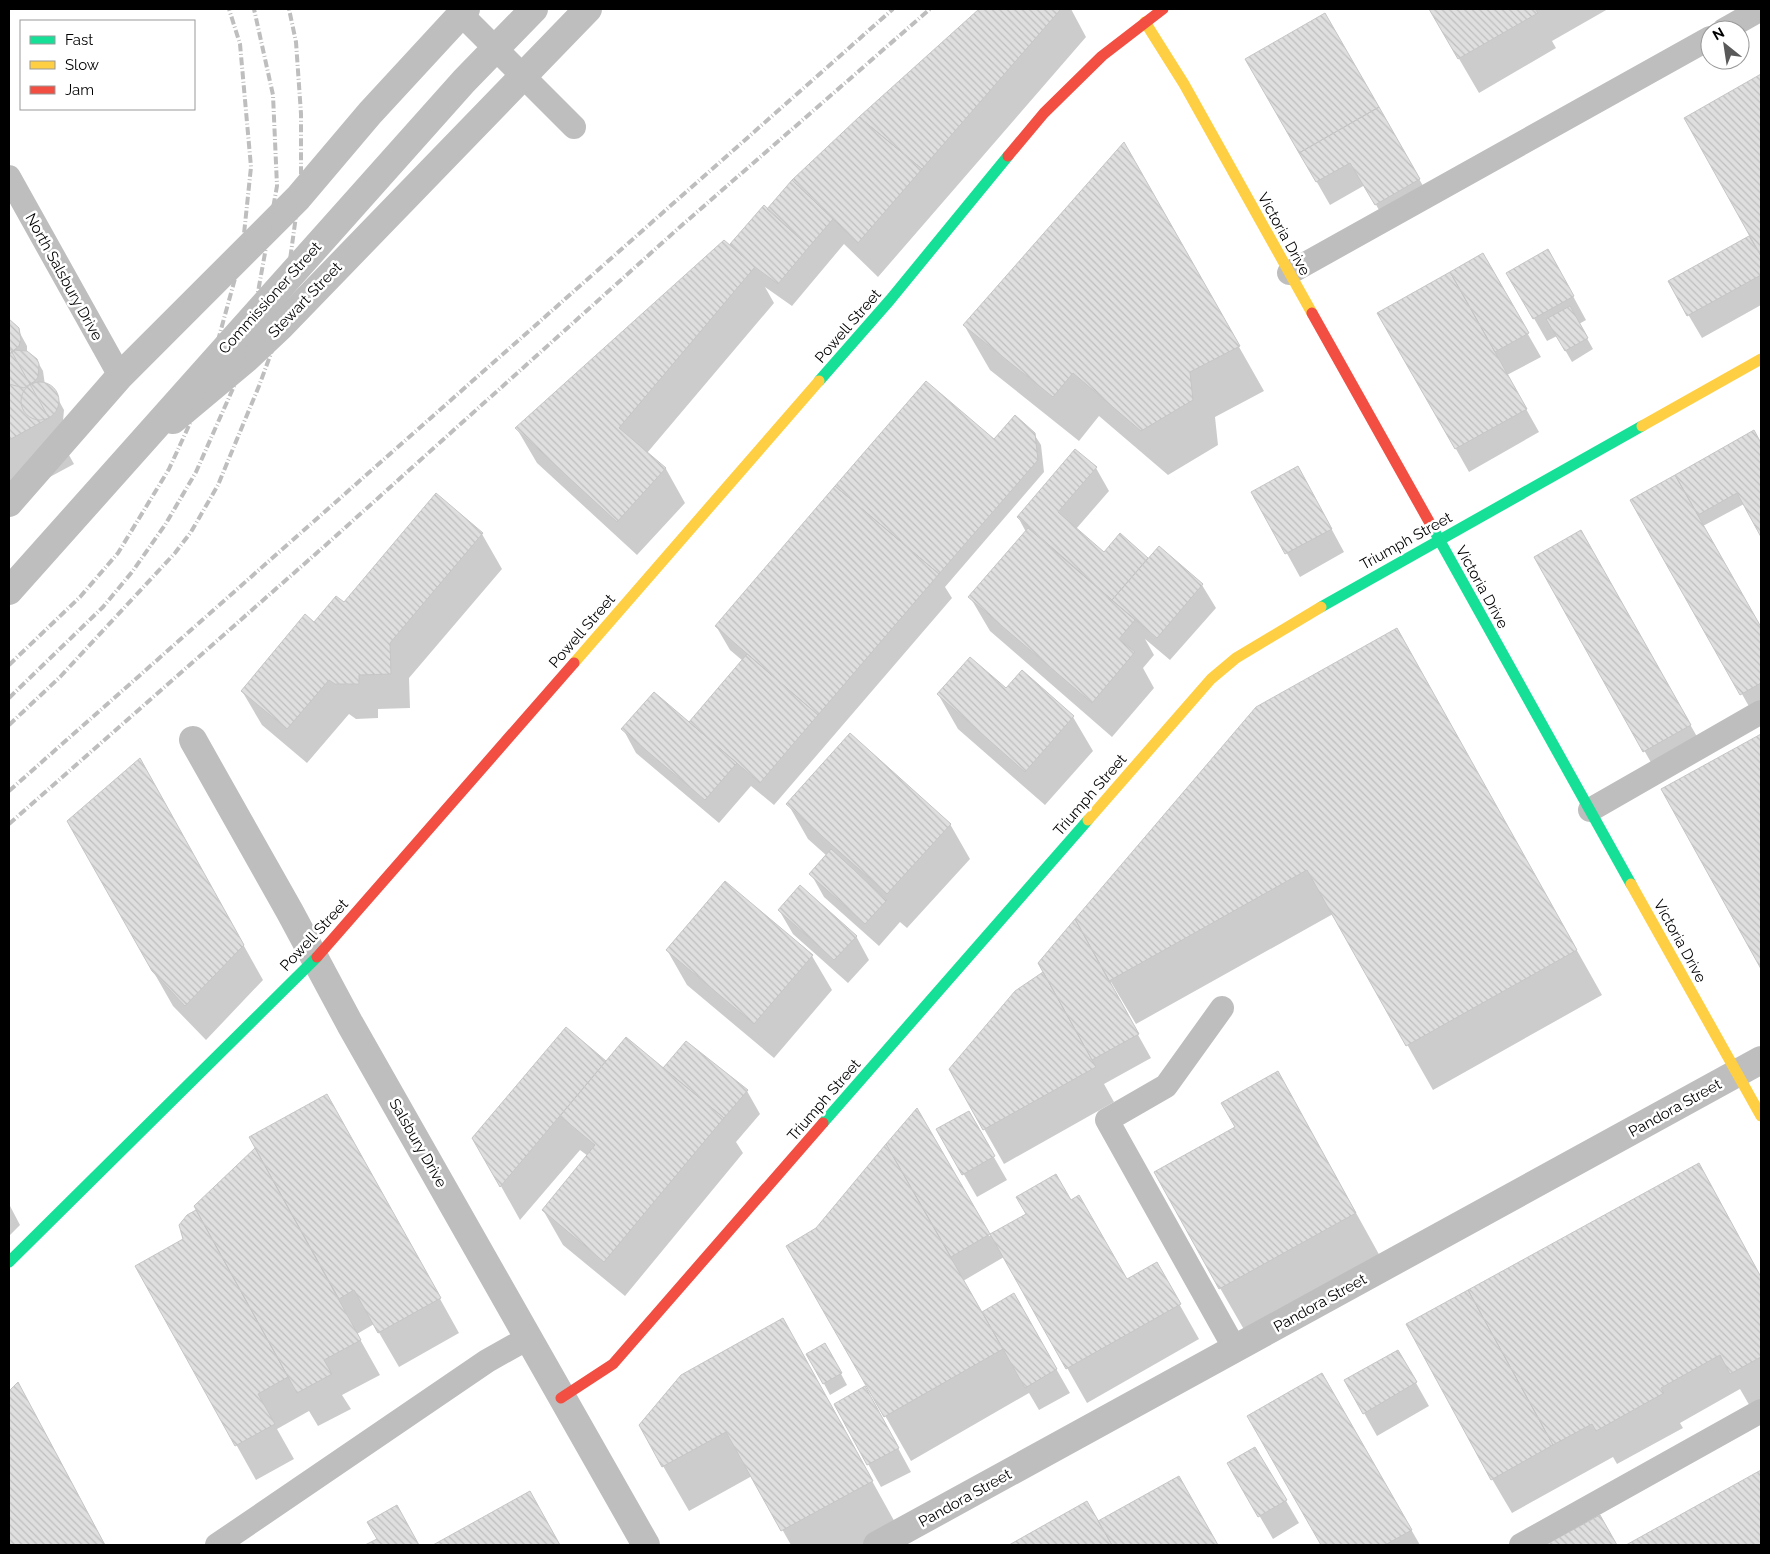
<svg xmlns="http://www.w3.org/2000/svg" width="1770" height="1554" font-family="Raleway,sans-serif">
<style>
.shadow{fill:#0003}
.building{fill:url(#building-back-hatch);stroke:#c6c6c6}
.lines{fill:none;stroke-linecap:round;stroke-linejoin:round}
.lane{stroke:#bebebe;stroke-width:24}
.street{stroke:#bebebe;stroke-width:28}
.fast{stroke:#16e098;stroke-width:11}
.slow{stroke:#ffcf43;stroke-width:11}
.jam{stroke:#f24e42;stroke-width:11}
.rail{stroke:#bebebe;stroke-width:4;stroke-dasharray:8 2.5 1 2.5;stroke-linecap:butt}
.street-bridge{stroke:#bebebe;stroke-width:28}
.labels{text-anchor:middle;stroke-width:5;stroke-linejoin:round;paint-order:stroke}
.street-label{font-size:15px;fill:#000;stroke:#fff}
</style>
<defs>
<pattern id="building-back-hatch" width="6" height="6" patternUnits="userSpaceOnUse" patternTransform="scale(1.25)"><rect width="6" height="6" fill="#dfdfdf"/><path d="M-1 5l2 2M0 0l6 6M5-1l2 2" fill="none" stroke="#bebebe"/></pattern>
</defs>
<rect width="100%" height="100%" fill="#fff"/>
<!-- shadow -->
<path class="shadow" d="M 981,9 L 1071,9 L 1086,37 L 878,277 L 844,244 L 792,306 L 765,287 L 774,303 L 647,453 L 666,469 L 685,503 L 637,555 L 537,463 L 517,429 L 724,242 L 731,245 L 764,207 L 767,211 L 793,181 Z
M 1430,9 L 1608,9 L 1552,41 L 1556,48 L 1479,93 Z
M 1324,15 L 1433,203 L 1389,228 L 1365,185 L 1330,205 L 1247,60 Z
M 1761,76 L 1761,253 L 1685,119 Z
M 1149,188 L 1264,391 L 1215,417 L 1218,445 L 1168,475 L 1099,416 L 1079,441 L 990,370 L 964,325 Z
M 1749,237 L 1761,259 L 1761,305 L 1702,338 L 1669,282 Z
M 1482,254 L 1541,357 L 1507,375 L 1539,432 L 1469,472 L 1379,313 Z
M 1508,273 L 1561,274 L 1586,320 L 1579,324 L 1593,349 L 1572,362 L 1557,336 L 1547,341 Z
M 9,321 L 15,324 L 27,346 L 27,352 L 36,359 L 43,371 L 45,385 L 52,388 L 64,410 L 63,421 L 55,430 L 74,464 L 9,499 Z
M 1754,432 L 1761,445 L 1761,534 L 1744,504 L 1703,526 L 1761,629 L 1761,713 L 1755,717 L 1632,500 Z
M 1034,434 L 1041,445 L 1044,472 L 945,587 L 952,598 L 774,805 L 751,786 L 719,823 L 636,753 L 623,729 L 689,724 L 743,661 L 730,650 L 716,626 L 994,441 Z
M 1096,468 L 1109,491 L 1076,529 L 1104,554 L 1120,535 L 1149,560 L 1202,585 L 1216,608 L 1170,660 L 1145,639 L 1154,655 L 1143,668 L 1154,688 L 1112,737 L 990,631 L 970,597 L 1026,532 L 1018,517 Z
M 1311,491 L 1344,552 L 1300,577 L 1253,492 Z
M 436,495 L 482,534 L 502,569 L 409,678 L 410,708 L 378,709 L 378,718 L 356,719 L 349,714 L 307,763 L 262,725 L 242,691 L 314,623 L 344,604 Z
M 1581,532 L 1704,749 L 1658,775 L 1536,558 Z
M 1422,675 L 1602,995 L 1433,1090 L 1333,914 L 1136,1024 L 1111,982 L 1109,983 L 1151,1058 L 1104,1084 L 1114,1102 L 1004,1164 L 950,1069 L 1062,1008 Z
M 1006,689 L 1073,717 L 1093,751 L 1045,805 L 958,729 L 938,694 Z
M 1761,735 L 1761,967 L 1663,790 Z
M 159,794 L 263,980 L 206,1040 L 173,1006 L 68,822 Z
M 788,804 L 950,824 L 970,859 L 907,928 L 900,922 L 879,946 L 824,897 L 811,874 L 827,856 L 808,839 Z
M 779,910 L 856,936 L 869,960 L 848,983 L 793,934 Z
M 667,950 L 812,956 L 832,990 L 774,1058 L 687,985 Z
M 606,1063 L 664,1070 L 747,1091 L 760,1114 L 736,1142 L 743,1153 L 625,1296 L 563,1245 L 543,1210 L 588,1156 L 580,1150 L 520,1220 L 474,1138 Z
M 917,1110 L 989,1236 L 1028,1215 L 1071,1202 L 1127,1281 L 1156,1263 L 1199,1339 L 1087,1403 L 1004,1257 L 963,1281 L 981,1313 L 1014,1295 L 1070,1393 L 1039,1410 L 1029,1393 L 911,1461 L 788,1246 L 817,1229 Z
M 968,1112 L 1007,1180 L 977,1197 L 938,1130 Z
M 1303,1117 L 1381,1258 L 1246,1333 L 1220,1288 Z
M 346,1130 L 459,1333 L 399,1367 L 374,1324 L 357,1334 L 380,1375 L 342,1395 L 351,1409 L 318,1426 L 309,1411 L 277,1429 L 294,1459 L 256,1480 L 137,1267 L 185,1240 L 184,1220 L 198,1211 L 196,1206 L 257,1148 Z
M 1718,1199 L 1761,1277 L 1761,1402 L 1751,1408 L 1740,1389 L 1680,1423 L 1683,1428 L 1617,1464 L 1613,1457 L 1512,1513 L 1492,1479 Z
M 9,1204 L 20,1225 L 9,1236 Z
M 783,1320 L 897,1526 L 862,1545 L 791,1545 L 752,1476 L 689,1511 L 663,1466 Z
M 825,1344 L 847,1385 L 830,1395 L 808,1354 Z
M 1398,1351 L 1429,1406 L 1377,1436 L 1346,1381 Z
M 1322,1375 L 1420,1545 L 1323,1545 L 1249,1416 Z
M 18,1384 L 37,1418 L 105,1545 L 9,1545 L 9,1393 Z
M 878,1411 L 911,1472 L 881,1487 L 868,1464 Z
M 1255,1448 L 1299,1523 L 1273,1539 L 1229,1464 Z
M 1761,1471 L 1761,1545 L 1628,1545 Z
M 1178,1477 L 1217,1545 L 1011,1545 L 1086,1502 L 1098,1523 Z
M 530,1493 L 560,1545 L 436,1545 Z
M 396,1507 L 418,1545 L 367,1545 L 378,1539 Z
M 1600,1516 L 1616,1545 L 1548,1545 Z"/>
<!-- building -->
<path class="building" d="M 979,9 L 1061,9 L 922,169 L 859,117 Z
M 1429,9 L 1535,9 L 1538,13 L 1458,59 Z
M 1325,13 L 1379,107 L 1299,153 L 1245,59 Z
M 1761,74 L 1761,256 L 1684,118 Z
M 1379,107 L 1420,179 L 1375,205 L 1350,163 L 1316,182 L 1299,153 Z
M 859,117 L 922,169 L 858,243 L 792,180 Z
M 1124,142 L 1240,346 L 1190,372 L 1193,400 L 1141,431 L 1073,373 L 1053,397 L 963,325 Z
M 792,180 L 833,219 L 809,247 L 767,209 Z
M 764,205 L 809,247 L 778,284 L 755,267 L 730,244 Z
M 1749,236 L 1761,256 L 1761,275 L 1687,316 L 1668,281 Z
M 724,240 L 755,267 L 619,428 L 666,468 L 617,522 L 515,428 Z
M 1548,249 L 1574,296 L 1533,319 L 1506,273 Z
M 1483,253 L 1529,333 L 1495,352 L 1450,272 Z
M 1450,272 L 1527,409 L 1455,449 L 1377,313 Z
M 1570,306 L 1588,338 L 1565,351 L 1546,319 Z
M 9,319 L 19,328 L 21,340 L 19,346 L 9,354 Z
M 9,347 L 49,418 L 9,440 Z
M 15,350 L 27,351 L 37,359 L 39,364 L 38,377 L 35,381 L 24,388 L 9,384 L 9,355 Z
M 926,381 L 994,439 L 1015,415 L 1035,433 L 1038,460 L 939,574 L 835,486 Z
M21 401a19 19 0 1 1 38 0a19 19 0 1 1-38 0Z
M 1754,430 L 1761,443 L 1761,537 L 1737,493 L 1698,515 L 1675,475 Z
M 1075,449 L 1097,467 L 1058,512 L 1104,552 L 1120,533 L 1148,558 L 1112,600 L 1017,517 Z
M 1298,466 L 1332,529 L 1285,554 L 1251,492 Z
M 1675,475 L 1761,627 L 1761,683 L 1740,695 L 1630,500 Z
M 835,486 L 939,574 L 818,715 L 715,626 Z
M 436,493 L 483,533 L 390,643 L 391,674 L 359,675 L 359,684 L 335,684 L 329,680 L 287,729 L 241,691 L 305,614 L 314,622 L 336,596 L 344,602 Z
M 1028,528 L 1135,620 L 1119,639 L 1135,652 L 1092,703 L 968,597 Z
M 1581,530 L 1691,725 L 1643,752 L 1534,557 Z
M 1159,546 L 1203,584 L 1157,638 L 1112,600 Z
M 1397,628 L 1577,950 L 1406,1046 L 1307,870 L 1109,981 L 1075,919 L 1256,707 Z
M 747,654 L 818,715 L 760,783 L 689,722 Z
M 970,657 L 1006,688 L 1022,670 L 1074,716 L 1025,772 L 937,694 Z
M 654,692 L 737,763 L 705,800 L 621,729 Z
M 850,733 L 951,824 L 887,894 L 786,804 Z
M 1761,734 L 1761,969 L 1661,789 Z
M 140,758 L 244,945 L 185,1006 L 152,971 L 67,821 Z
M 831,849 L 887,900 L 865,924 L 809,874 Z
M 725,881 L 813,955 L 754,1024 L 666,950 Z
M 800,885 L 857,936 L 834,960 L 778,910 Z
M 1075,919 L 1139,1034 L 1092,1060 L 1038,963 Z
M 1043,972 L 1096,1067 L 983,1130 L 949,1069 L 1015,991 Z
M 566,1027 L 606,1061 L 500,1187 L 472,1138 Z
M 626,1037 L 724,1118 L 604,1262 L 542,1210 L 595,1145 L 560,1116 Z
M 686,1041 L 748,1090 L 724,1118 L 663,1068 Z
M 1278,1071 L 1356,1213 L 1219,1289 L 1154,1172 L 1235,1127 L 1221,1103 Z
M 327,1094 L 441,1298 L 378,1333 L 354,1290 L 339,1299 L 249,1137 Z
M 917,1108 L 990,1234 L 951,1257 L 886,1144 Z
M 969,1111 L 995,1156 L 962,1175 L 936,1129 Z
M 886,1144 L 1003,1349 L 884,1417 L 786,1246 L 816,1228 Z
M 255,1148 L 361,1340 L 324,1360 L 332,1374 L 297,1393 L 194,1206 Z
M 1699,1163 L 1761,1277 L 1761,1357 L 1730,1374 L 1720,1355 L 1661,1388 L 1664,1393 L 1596,1431 L 1592,1424 L 1553,1445 L 1468,1290 Z
M 1056,1174 L 1071,1200 L 1079,1195 L 1127,1279 L 1157,1262 L 1181,1304 L 1066,1369 L 990,1234 L 1026,1214 L 1016,1197 Z
M 196,1210 L 288,1377 L 258,1394 L 275,1424 L 235,1446 L 135,1266 L 183,1239 L 179,1225 L 187,1215 Z
M 1468,1290 L 1553,1445 L 1491,1480 L 1406,1324 Z
M 1014,1293 L 1057,1369 L 1025,1388 L 982,1312 Z
M 783,1318 L 873,1481 L 781,1531 L 726,1432 L 662,1467 L 639,1425 L 681,1375 Z
M 825,1343 L 842,1373 L 823,1384 L 806,1354 Z
M 1398,1350 L 1417,1382 L 1363,1414 L 1344,1380 Z
M 1322,1373 L 1412,1530 L 1385,1545 L 1321,1545 L 1247,1416 Z
M 18,1382 L 105,1545 L 11,1545 L 9,1542 L 9,1391 Z
M 865,1386 L 899,1448 L 867,1465 L 834,1404 Z
M 1255,1447 L 1287,1500 L 1258,1517 L 1227,1463 Z
M 1761,1470 L 1761,1545 L 1626,1545 Z
M 1179,1476 L 1218,1545 L 1112,1545 L 1098,1521 Z
M 530,1491 L 560,1545 L 433,1545 Z
M 1087,1501 L 1112,1545 L 1009,1545 Z
M 397,1505 L 419,1545 L 365,1545 L 377,1539 L 367,1522 Z
M 1600,1515 L 1617,1545 L 1545,1545 Z"/>
<g class="lines">
<!-- lane -->
<path class="lane" d="M 461,14 L 574,127
M 1724,30 L 1761,9
M 9,177 L 120,376
M 1289,273 L 1710,38
M 1590,810 L 1761,712
M 1222,1008 L 1166,1086 L 1107,1120 L 1235,1349
M 217,1545 L 487,1361 L 528,1338
M 1521,1545 L 1761,1411"/>
<!-- street -->
<path class="street" d="M 173,420 L 246,359 L 281,326 L 588,9
M 9,503 L 120,376 L 298,198 L 370,113 L 466,9
M 193,740 L 290,912 L 350,1024 L 646,1545
M 877,1545 L 1761,1060"/>
<!-- fast -->
<path class="fast" d="M 819,381 L 890,300 L 1008,156
M 1431,525 L 1631,884
M 1321,607 L 1642,426
M 823,1123 L 1088,820
M 9,1262 L 317,957"/>
<!-- slow -->
<path class="slow" d="M 1145,22 L 1184,84 L 1312,313
M 1642,426 L 1761,359
M 574,663 L 819,381
M 1088,820 L 1211,679 L 1236,658 L 1321,607
M 1631,884 L 1761,1116"/>
<!-- jam -->
<path class="jam" d="M 1008,156 L 1044,113 L 1102,56 L 1163,9
M 1312,313 L 1431,525
M 317,957 L 574,663
M 561,1398 L 613,1364 L 823,1123"/>
<!-- rail -->
<path class="rail" d="M 9,665 L 80,597 L 118,553 L 169,469 L 203,395 L 242,253 L 251,167 L 240,44 L 229,9
M 9,698 L 103,607 L 132,572 L 165,525 L 196,472 L 246,359 L 277,186 L 273,95 L 254,9
M 9,725 L 60,677 L 175,553 L 191,532 L 218,485 L 259,386 L 281,326 L 301,179 L 301,114 L 296,42 L 289,9
M 9,791 L 893,9
M 9,824 L 328,543 L 681,226 L 930,9"/>
<!-- street-bridge -->
<path class="street-bridge" d="M 9,591 L 464,81 L 534,9"/>
</g>
<g class="labels">
<!-- street labels -->
<g class="street-label">
<text transform="translate(1284 234) rotate(61)" y="5">Victoria Drive</text>
<text transform="translate(64 277) rotate(61)" y="5">North Salsbury Drive</text>
<text transform="translate(270 298) rotate(-48)" y="5">Commissioner Street</text>
<text transform="translate(305 300) rotate(-46)" y="5">Stewart Street</text>
<text transform="translate(848 326) rotate(-49)" y="5">Powell Street</text>
<text transform="translate(1406 541) rotate(-29)" y="5">Triumph Street</text>
<text transform="translate(1482 587) rotate(61)" y="5">Victoria Drive</text>
<text transform="translate(582 631) rotate(-49)" y="5">Powell Street</text>
<text transform="translate(1090 795) rotate(-49)" y="5">Triumph Street</text>
<text transform="translate(314 935) rotate(-47)" y="5">Powell Street</text>
<text transform="translate(1680 941) rotate(61)" y="5">Victoria Drive</text>
<text transform="translate(824 1100) rotate(-49)" y="5">Triumph Street</text>
<text transform="translate(1675 1108) rotate(-29)" y="5">Pandora Street</text>
<text transform="translate(418 1143) rotate(60)" y="5">Salsbury Drive</text>
<text transform="translate(1320 1303) rotate(-29)" y="5">Pandora Street</text>
<text transform="translate(965 1498) rotate(-29)" y="5">Pandora Street</text>
</g>
</g>
<!-- border -->
<rect width="1770" height="1554" fill="none" stroke="#000000" stroke-width="20"/>
<!-- legend -->
<rect x="20" y="20" width="175" height="90" fill="#ffffff" stroke="#999999"/>
<rect x="30" y="36" width="25" height="8" fill="#16e098" stroke="#999999"/>
<text x="65" y="45" font-size="15" fill="#000000">Fast</text>
<rect x="30" y="61" width="25" height="8" fill="#ffcf43" stroke="#999999"/>
<text x="65" y="70" font-size="15" fill="#000000">Slow</text>
<rect x="30" y="86" width="25" height="8" fill="#f24e42" stroke="#999999"/>
<text x="65" y="95" font-size="15" fill="#000000">Jam</text>
<!-- north arrow -->
<g transform="translate(1725 45) rotate(330)"><circle r="24" fill="#ffffff" stroke="#999999"/>
<path d="M0-4L9 19L0 12L-9 19Z" fill="#595959"/>
<text y="-8" font-size="14" font-weight="bold" text-anchor="middle" fill="#000000">N</text>
</g>
</svg>
